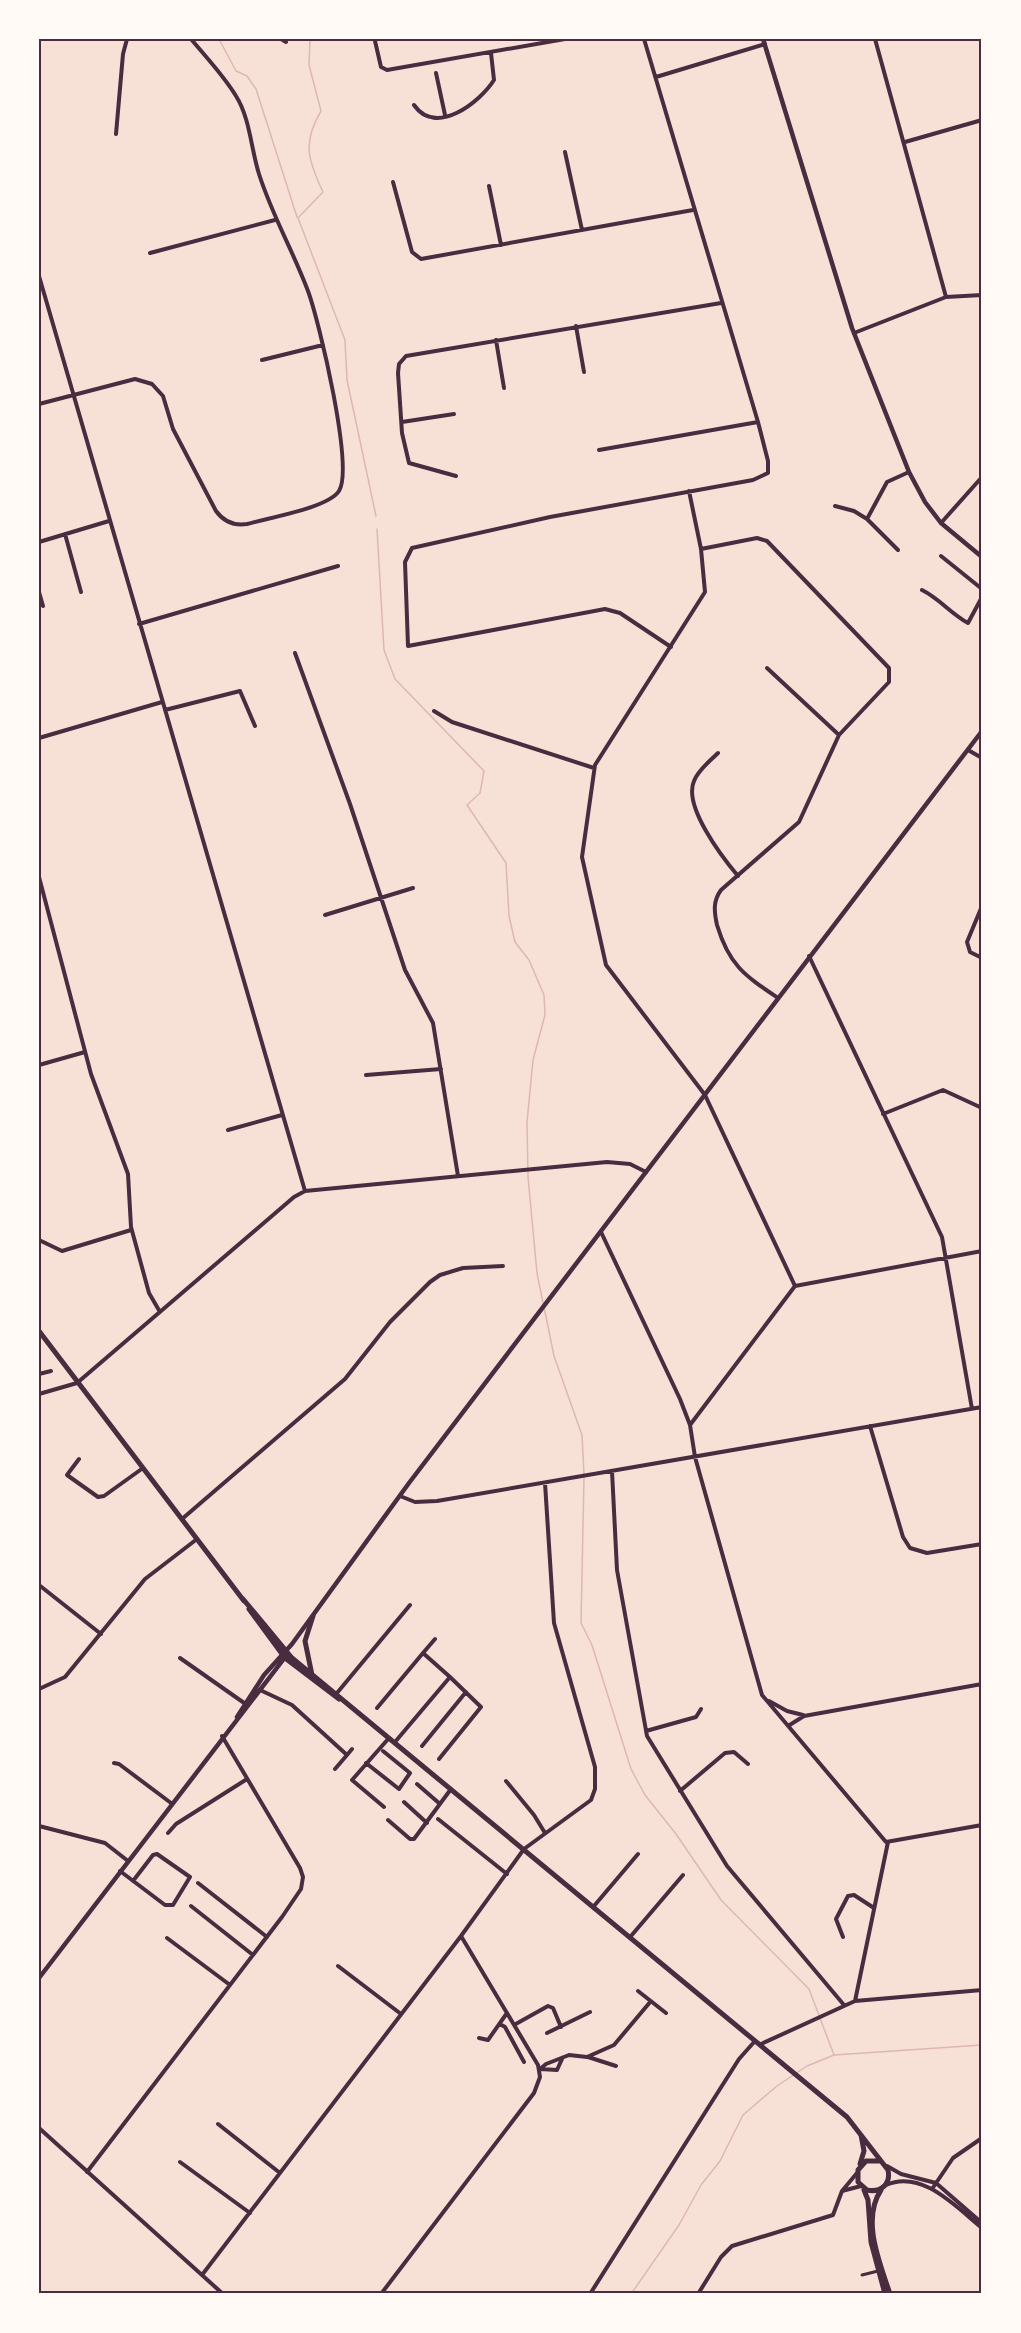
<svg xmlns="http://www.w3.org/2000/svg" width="1021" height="2333" font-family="Inter,sans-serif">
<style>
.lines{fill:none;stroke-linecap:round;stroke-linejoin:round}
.stream{stroke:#dcb8b0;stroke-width:1.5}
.pedestrian{stroke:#4a2c40;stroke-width:3}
.minor{stroke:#4a2c40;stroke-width:4}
.tertiary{stroke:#4a2c40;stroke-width:4.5}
.secondary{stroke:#4a2c40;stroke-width:5}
.neatline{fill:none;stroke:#4a2c40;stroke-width:2}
</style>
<rect width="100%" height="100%" fill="#f7e1d7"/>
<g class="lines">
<!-- stream -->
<path class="stream" d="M 219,39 L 236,71 L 247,76 L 256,89 L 297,217
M 310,39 L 309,65 L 321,111 C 302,143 308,160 323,192 L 298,218 L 345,340 L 347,380 L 376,516
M 377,529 L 384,650 L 395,679 L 484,771 L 480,793 L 467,805 L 506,863 L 509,916 L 515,942 L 529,960 L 544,995 L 545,1015 L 533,1060 L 527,1122 L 528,1177 L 537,1273 L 543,1303
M 544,1307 L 554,1356 L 582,1435 L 584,1474
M 584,1478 L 581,1623 L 592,1645 L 631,1769 L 645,1795 L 676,1834 L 721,1900 L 809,1989 L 834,2055
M 631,2294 L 679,2225 L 701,2185 L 720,2161 L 743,2115 L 777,2086 L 807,2066 L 834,2055 L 982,2045"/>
<!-- pedestrian -->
<path class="pedestrian" d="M 862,2275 L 878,2271"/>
<!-- minor -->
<path class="minor" d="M 281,39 L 286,42
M 644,39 L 758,422 L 768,461 L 768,473 L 753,480 L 550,517 L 412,548 L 405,562 L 408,646 L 605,609 L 620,613 L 671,647
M 875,39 L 946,297
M 375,41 L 381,67 L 387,70 L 565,39
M 436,73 L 445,115
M 656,77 L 765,44
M 414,105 C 436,137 480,102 494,80 L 491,53
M 116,134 L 123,54 L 127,39
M 905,142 L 982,120
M 565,152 L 582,230
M 393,182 L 412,252 L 421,259 L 693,210
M 489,186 L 501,245
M 150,253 L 275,220
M 39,276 L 305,1191
M 576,326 L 584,372
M 854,333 L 946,297 L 982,295
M 496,340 L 504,388
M 262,360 L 323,345
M 39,404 L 135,379 L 152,384 L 163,396 L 173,429 L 216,511 C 224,522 234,526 247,524 C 268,518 328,508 339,491 C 354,467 319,321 308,291 C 293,251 272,215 259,174 C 251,149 250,118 236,96 C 224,76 206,57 191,39
M 402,422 L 454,414
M 599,450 L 758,422
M 456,476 L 409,463 L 402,433 L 398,373 L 399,364 L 406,356 L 721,303
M 689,491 L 701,549 L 705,592 L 595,765 L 582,857 L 606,965 L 705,1095 L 795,1286
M 835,506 L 854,511 L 867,519
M 941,523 L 982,477
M 65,534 L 81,592
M 39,542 L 109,521
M 701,549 L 757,538 L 767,541 L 889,668 L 889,682 L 839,735 L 799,822 L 721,890 C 713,901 714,911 717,925 C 729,965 744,975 778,998
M 898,550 L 867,519 L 887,482 L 909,472
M 941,556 L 982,589
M 922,590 C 940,599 950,613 968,623 L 982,597
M 39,592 L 43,606
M 139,624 L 338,566
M 295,653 L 350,804 L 405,970 L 433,1023 L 458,1176
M 767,668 L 839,735
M 165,710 L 240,691 L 255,726
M 434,711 L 452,722 L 594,768
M 39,738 L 162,702
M 968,750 L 982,758
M 718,753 C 710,761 698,770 694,781 C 683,806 722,857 738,876
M 39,877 L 91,1074 L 128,1174 L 131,1227 L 149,1293 L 160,1312
M 982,906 L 967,942 L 970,952 L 982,958
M 325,915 L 413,888
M 809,956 L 942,1237 L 972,1409
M 39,1065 L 85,1052
M 366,1075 L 441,1069
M 883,1114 L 943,1090 L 982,1108
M 228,1130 L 282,1115
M 601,1232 L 680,1399 L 690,1425 L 695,1457 L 762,1695 L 886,1842 L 982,1825
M 39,1240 L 62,1251 L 131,1230
M 39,1374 L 51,1371
M 39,1394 L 77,1383 L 294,1197 L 305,1191 L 607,1162 L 630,1164 L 646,1172
M 690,1425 L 795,1286 L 982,1251
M 870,1426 L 903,1537 L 910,1548 L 927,1553 L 982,1544
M 79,1459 L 67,1475 L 98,1497 L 104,1496 L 143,1468
M 612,1471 L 617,1570 L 647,1736 L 727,1866 L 844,2005
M 400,1496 L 415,1502 L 437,1501 L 982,1407
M 182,1519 L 345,1379 L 390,1322 L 430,1282 L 440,1275 L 463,1268 L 503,1266
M 39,1585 L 101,1634
M 423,1653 L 435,1639
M 180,1658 L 247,1705
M 39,1689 L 65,1677 L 145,1579 L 197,1539
M 260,1690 L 292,1705 L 347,1755 L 335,1769
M 337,1693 L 410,1605
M 769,1701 L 787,1711 L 803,1715
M 377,1708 L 423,1653 L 450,1677 L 395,1742
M 788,1726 L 804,1716 L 982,1684
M 646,1731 L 696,1717 L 701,1709
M 422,1746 L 466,1692
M 347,1755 L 352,1749
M 439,1759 L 481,1707 L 450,1677
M 114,1763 L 119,1764 L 171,1803
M 366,1763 L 399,1789 L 410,1773 L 383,1751
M 506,1781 L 534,1815 L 545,1833
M 417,1784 L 440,1804
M 680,1791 L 725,1753 L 734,1752 L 748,1764
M 404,1802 L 427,1823
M 384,1807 L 352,1780 L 389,1738
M 438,1819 L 507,1874
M 388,1820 L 410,1839 L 414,1839 L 451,1789
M 39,1826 L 105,1843 L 128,1861
M 168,1833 L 176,1824 L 247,1779
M 120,1871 L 165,1905 L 173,1905 L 190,1877 L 157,1854 L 153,1855 L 133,1881
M 198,1883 L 267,1937
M 191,1906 L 253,1955
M 594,1906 L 638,1854
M 631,1936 L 683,1875
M 843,1937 L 836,1919 L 848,1896 L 854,1895 L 874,1908
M 167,1938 L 230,1985
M 338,1966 L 401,2014
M 638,1991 L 666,2013
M 855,2001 L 888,1842
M 500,2024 L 505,2027 L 524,2062
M 514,2025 L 548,2006 L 553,2008 L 561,2027
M 547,2033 L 590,2012
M 479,2038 L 488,2040 L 507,2013
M 761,2044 L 855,2001 L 982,1990
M 588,2057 L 616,2066
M 540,2069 L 546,2064 L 569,2055 L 587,2057 L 614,2045 L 651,2001
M 540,2069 L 557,2070 L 562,2059
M 218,2124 L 280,2173
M 39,2128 L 223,2294
M 180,2162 L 250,2213
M 887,2166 L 901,2174 L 936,2183 L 982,2223
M 87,2172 L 282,1917 L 301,1889 L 303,1877 L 300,1868 L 222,1736
M 886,2185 C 922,2169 956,2207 982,2228
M 932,2189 L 953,2158 L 982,2138
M 842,2191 L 861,2186
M 202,2275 L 461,1936 L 524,1849 L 591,1800 L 595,1789 L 595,1767 L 554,1623 L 545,1483
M 381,2294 L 534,2093 L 540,2077 L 538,2065 L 461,1936
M 590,2294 L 739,2059 L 755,2041
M 698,2294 L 721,2257 L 732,2246 L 833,2215 L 842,2191 L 857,2173"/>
<!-- tertiary -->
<path class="tertiary" d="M 763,39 L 852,328 L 909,472 L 925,502 L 941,523 L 982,557
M 237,1717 L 264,1675 L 292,1644 L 409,1483 L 982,731
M 39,1978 L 286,1656"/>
<!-- secondary -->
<path class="secondary" d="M 39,1331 L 244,1601
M 243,1599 L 292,1658 L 847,2117 L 888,2170 C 891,2184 881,2193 867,2190 L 858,2182 L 858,2170 L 866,2161 L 880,2161
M 249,1609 L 285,1658 L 339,1699
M 312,1675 L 305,1641 L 313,1616
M 860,2164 L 864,2151 L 861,2135
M 864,2190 L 868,2200 L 871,2242 L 885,2294
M 881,2190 C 861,2220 880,2263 890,2294"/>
</g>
<!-- border -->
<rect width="1021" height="2333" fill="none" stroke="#fffaf5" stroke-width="81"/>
<rect x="40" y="40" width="940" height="2252" class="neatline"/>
</svg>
